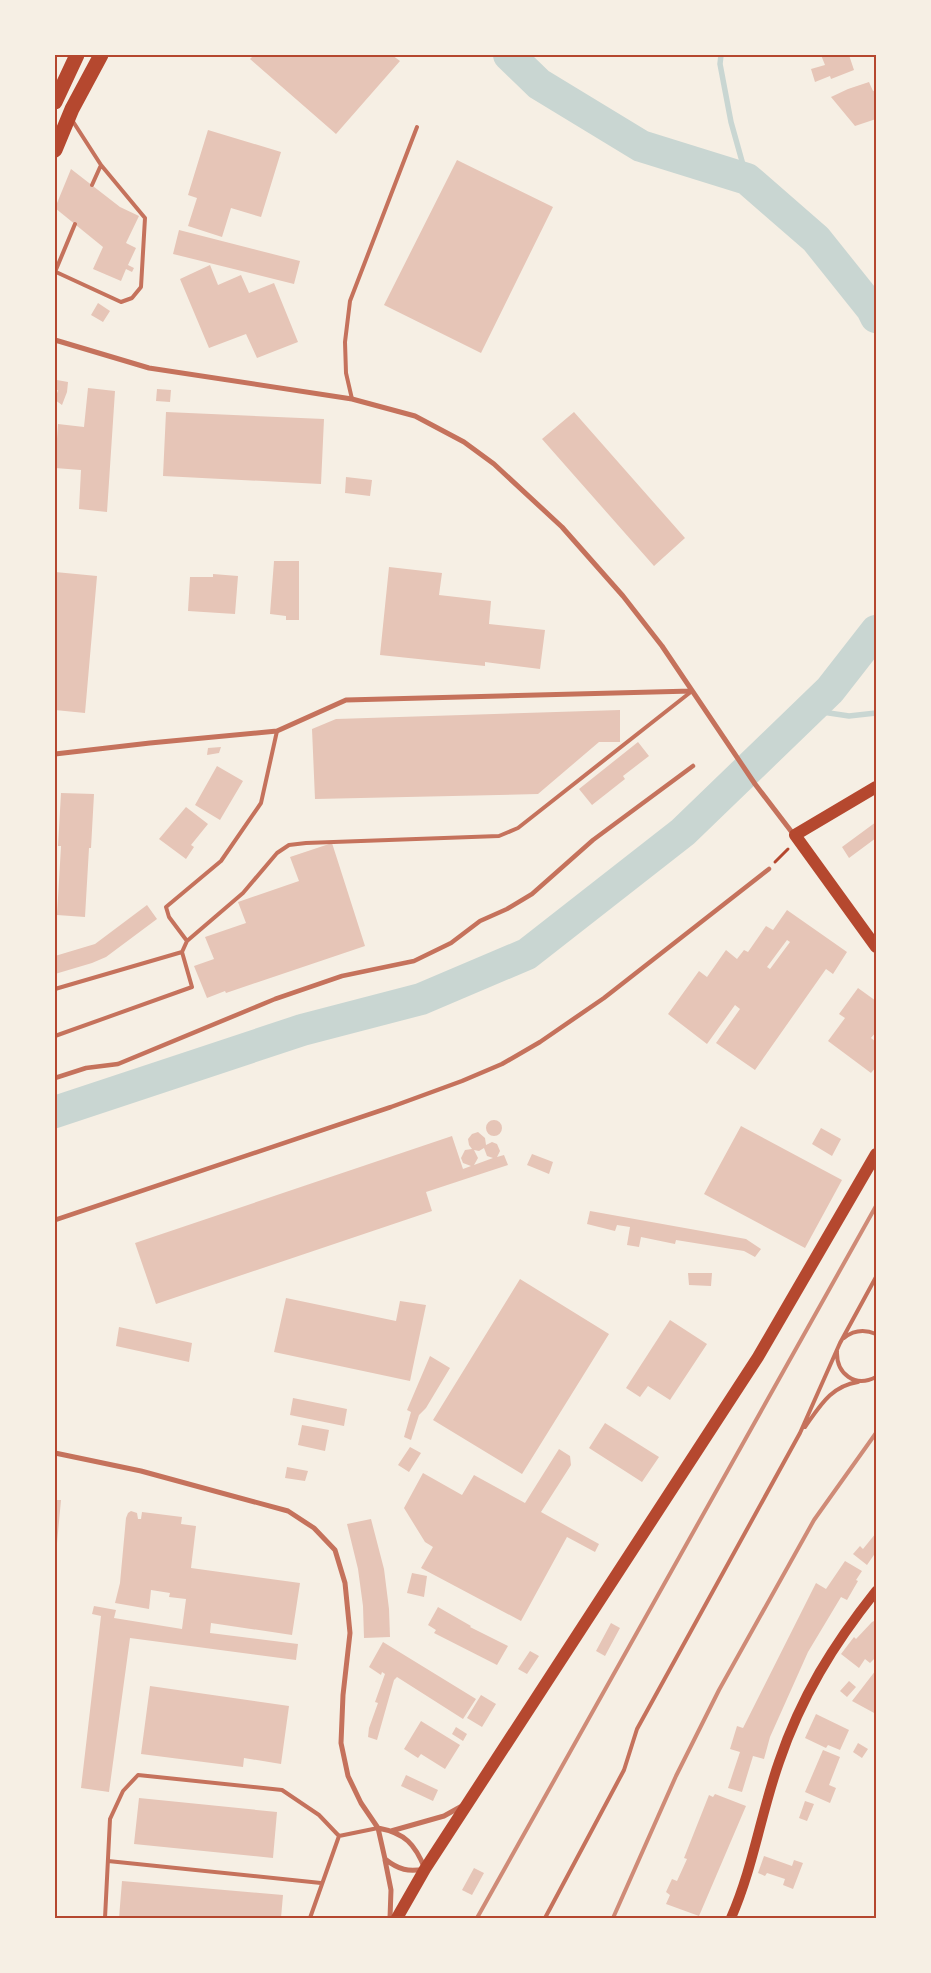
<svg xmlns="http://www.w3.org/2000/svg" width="931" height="1973" font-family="Barlow,sans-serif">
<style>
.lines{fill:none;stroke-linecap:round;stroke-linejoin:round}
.stream{stroke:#c9d6d2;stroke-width:5.5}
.river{stroke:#c9d6d2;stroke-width:32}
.building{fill:#e6c5b7;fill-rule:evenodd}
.path{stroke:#b5482f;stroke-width:3}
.service{stroke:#c5725c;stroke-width:4}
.pedestrian{stroke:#c5725c;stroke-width:4.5}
.minor{stroke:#c5725c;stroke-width:5}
.secondary{stroke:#b5482f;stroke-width:10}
.primary{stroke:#b5482f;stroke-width:12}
.motorway{stroke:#b5482f;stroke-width:15}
.rail{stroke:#cf8b77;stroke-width:4}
.neatline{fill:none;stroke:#b5482f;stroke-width:2}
</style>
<rect width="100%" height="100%" fill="#f6efe4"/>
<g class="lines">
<!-- stream -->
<path class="stream" d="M 721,55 L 720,64 L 731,122 L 747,179
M 809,710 L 849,716 L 876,713"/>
<!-- river -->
<path class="river" d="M 509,55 L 539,84 L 641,146 L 747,179 L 816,239 L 872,309 L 876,317
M 55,1112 L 302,1030 L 421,999 L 527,954 L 683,832 L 830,690 L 876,631"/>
</g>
<!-- building -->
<path class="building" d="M 254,55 L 392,55 L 400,61 L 336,134 L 250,59 Z
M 821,55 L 849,55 L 854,70 L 831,79 L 830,76 L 815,82 L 811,69 L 825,65 Z
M 869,82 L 873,91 L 876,90 L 876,119 L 855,126 L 831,97 L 848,89 Z
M 208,130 L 281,152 L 261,217 L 231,208 L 222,237 L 188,226 L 197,198 L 188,195 Z
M 457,160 L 553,207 L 481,353 L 384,305 Z
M 71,169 L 120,207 L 139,216 L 126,243 L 136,248 L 128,265 L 134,268 L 132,272 L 126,269 L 121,281 L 93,269 L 103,247 L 55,208 Z
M 179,230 L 300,261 L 294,284 L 173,254 Z
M 210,265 L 218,285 L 241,275 L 249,293 L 274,283 L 298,342 L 257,358 L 246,334 L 209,348 L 180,279 Z
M 98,303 L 110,311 L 103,322 L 91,315 Z
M 57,380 L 68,382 L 67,392 L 62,405 L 55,400 L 58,390 L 55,390 Z
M 88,388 L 115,391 L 107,512 L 79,509 L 81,470 L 55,468 L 58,424 L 84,427 Z
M 157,389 L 171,390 L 170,402 L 156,401 Z
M 166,412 L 324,419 L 321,484 L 163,476 Z
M 574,412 L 685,538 L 654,566 L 542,439 Z
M 346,477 L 372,480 L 370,496 L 345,493 Z
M 274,561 L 299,561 L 299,620 L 286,620 L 286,616 L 270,614 Z
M 389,567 L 442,573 L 439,595 L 491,601 L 489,624 L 545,630 L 540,669 L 485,662 L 485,666 L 380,655 Z
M 55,572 L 97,576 L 85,713 L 55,710 Z
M 213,574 L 238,576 L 235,614 L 188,611 L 190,577 L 213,577 Z
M 620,710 L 620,742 L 599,742 L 538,794 L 315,799 L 312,729 L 336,719 Z
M 638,742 L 649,756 L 623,776 L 625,779 L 592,805 L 579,789 Z
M 221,747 L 219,753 L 207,755 L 208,748 Z
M 217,766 L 243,781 L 220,820 L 195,805 Z
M 61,793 L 94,794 L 91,848 L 89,848 L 85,917 L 57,915 L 61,846 L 58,846 Z
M 186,807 L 208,824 L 191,845 L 194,847 L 186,859 L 159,839 Z
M 876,822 L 876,838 L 849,858 L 842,847 Z
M 332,843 L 365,946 L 226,993 L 225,991 L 207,998 L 194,966 L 214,959 L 205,937 L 246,923 L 238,902 L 299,881 L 290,857 Z
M 147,905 L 157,919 L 106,957 L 92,963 L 55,974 L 55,956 L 95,944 Z
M 787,910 L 847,952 L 833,974 L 826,969 L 755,1070 L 716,1043 L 740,1009 L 735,1005 L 707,1044 L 668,1014 L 699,971 L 707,977 L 726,950 L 737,959 L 744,950 L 748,952 L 766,926 L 773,930 ZM 787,940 L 790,942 L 770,969 L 767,967 Z
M 858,988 L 876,1001 L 876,1032 L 871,1038 L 876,1042 L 876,1067 L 871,1073 L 828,1041 L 845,1018 L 839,1014 Z
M486 1128a8 8 0 1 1 16 0a8 8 0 1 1-16 0Z
M 741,1126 L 842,1180 L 805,1248 L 704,1194 Z
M 821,1128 L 841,1139 L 832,1156 L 812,1144 Z
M 478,1132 L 485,1138 L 486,1145 L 492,1142 L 497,1144 L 500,1151 L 497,1157 L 504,1155 L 508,1165 L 426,1192 L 432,1211 L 156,1304 L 135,1243 L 452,1136 L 463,1169 L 471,1166 L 463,1163 L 461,1158 L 465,1150 L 472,1149 L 469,1145 L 468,1139 L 472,1134 ZM 484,1148 L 487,1156 L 493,1158 L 474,1165 L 478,1158 L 474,1150 L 479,1151 Z
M 532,1154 L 553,1162 L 549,1174 L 527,1165 Z
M 590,1211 L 746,1239 L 761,1249 L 755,1257 L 744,1251 L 676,1240 L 675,1244 L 641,1237 L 639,1247 L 627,1245 L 630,1227 L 617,1225 L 615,1231 L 587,1224 Z
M 688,1273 L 712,1273 L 711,1286 L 689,1285 Z
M 520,1279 L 609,1334 L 522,1474 L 433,1420 Z
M 286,1298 L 396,1321 L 400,1301 L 426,1305 L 410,1381 L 274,1352 Z
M 670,1320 L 707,1344 L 670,1400 L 648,1386 L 640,1397 L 626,1388 Z
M 119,1327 L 192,1343 L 189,1362 L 116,1346 Z
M 430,1356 L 450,1368 L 426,1408 L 419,1415 L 411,1440 L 404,1437 L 411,1412 L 407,1410 Z
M 293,1398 L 347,1409 L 344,1426 L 290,1415 Z
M 605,1423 L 659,1457 L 642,1482 L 589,1448 Z
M 302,1425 L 329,1430 L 325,1451 L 298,1445 Z
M 410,1447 L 421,1453 L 409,1472 L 398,1465 Z
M 559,1449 L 570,1456 L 571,1465 L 541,1512 L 599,1544 L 595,1552 L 567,1537 L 521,1621 L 421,1568 L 433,1547 L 425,1542 L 404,1508 L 423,1473 L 462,1495 L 474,1475 L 525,1503 Z
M 287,1467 L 308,1471 L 305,1481 L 285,1478 Z
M 55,1500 L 61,1500 L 56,1554 L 55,1554 Z
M 131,1511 L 137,1513 L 138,1519 L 141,1519 L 142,1512 L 182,1517 L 181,1524 L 196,1526 L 191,1568 L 300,1583 L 292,1635 L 211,1623 L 210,1633 L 298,1644 L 296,1660 L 130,1638 L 109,1792 L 81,1788 L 101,1616 L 92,1614 L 94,1606 L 116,1610 L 114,1618 L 182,1629 L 186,1599 L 169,1597 L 170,1593 L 151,1590 L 149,1609 L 115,1603 L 120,1583 L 126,1518 L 128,1513 Z
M 371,1519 L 384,1569 L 389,1609 L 390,1637 L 364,1638 L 363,1606 L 358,1569 L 347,1524 Z
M 876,1533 L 876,1552 L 867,1565 L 853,1554 L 860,1546 L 863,1549 Z
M 845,1561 L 862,1571 L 856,1580 L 858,1581 L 847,1600 L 841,1597 L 808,1652 L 770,1737 L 764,1759 L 753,1756 L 742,1792 L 728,1788 L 740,1752 L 730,1749 L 737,1726 L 743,1728 L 816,1583 L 826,1589 Z
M 412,1573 L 427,1576 L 424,1597 L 407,1593 Z
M 438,1607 L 471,1626 L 470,1627 L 508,1646 L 497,1665 L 434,1633 L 436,1630 L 428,1625 Z
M 876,1620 L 876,1657 L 870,1663 L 865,1659 L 859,1668 L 841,1654 L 854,1637 L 856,1639 L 872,1622 Z
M 611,1623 L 620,1628 L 605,1656 L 596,1651 Z
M 383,1642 L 476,1699 L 463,1719 L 397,1677 L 394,1680 L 377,1740 L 368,1737 L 369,1728 L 378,1703 L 375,1702 L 385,1674 L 382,1672 L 381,1675 L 369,1667 Z
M 530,1651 L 539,1656 L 527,1674 L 518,1669 Z
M 876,1670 L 876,1714 L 852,1701 Z
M 849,1681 L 856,1687 L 847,1697 L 840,1691 Z
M 150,1686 L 289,1706 L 281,1764 L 244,1758 L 243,1767 L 141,1754 Z
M 481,1695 L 496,1704 L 482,1727 L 467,1718 Z
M 816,1714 L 849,1730 L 840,1750 L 828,1745 L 826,1748 L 805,1738 Z
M 421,1721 L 460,1745 L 445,1769 L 421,1754 L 418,1758 L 404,1749 Z
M 456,1727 L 467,1734 L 463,1741 L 452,1734 Z
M 858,1743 L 868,1749 L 862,1758 L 853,1752 Z
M 823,1750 L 840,1757 L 829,1785 L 836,1788 L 830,1803 L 805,1792 Z
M 406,1775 L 438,1790 L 433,1801 L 401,1786 Z
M 715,1794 L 746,1806 L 699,1916 L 666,1904 L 670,1895 L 666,1892 L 672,1879 L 677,1881 L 687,1859 L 684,1858 L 709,1795 L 713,1797 Z
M 139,1798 L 277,1812 L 273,1858 L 134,1844 Z
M 805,1801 L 814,1804 L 807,1821 L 799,1818 Z
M 764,1856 L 792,1866 L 794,1860 L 803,1863 L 793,1889 L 783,1885 L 785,1879 L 767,1873 L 765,1876 L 758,1873 Z
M 474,1868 L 484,1873 L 472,1895 L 462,1890 Z
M 122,1881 L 283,1895 L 281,1918 L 119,1918 Z"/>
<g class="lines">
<!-- path -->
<path class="path" d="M 775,862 L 788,849"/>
<!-- service -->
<path class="service" d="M 72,120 L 101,165 L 92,185
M 55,272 L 75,224
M 56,272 L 121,302 L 132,298 L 141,287 L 145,218 L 101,165
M 352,399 L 346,373 L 345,342 L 350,301 L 417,127
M 187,941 L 169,917 L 166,907 L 221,861 L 261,803 L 277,731
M 55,989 L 182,952
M 55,1036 L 192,987 L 182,952 L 187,941 L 243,893 L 277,853 L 289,845 L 306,843 L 499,836 L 518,828 L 692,691
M 844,1338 C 854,1330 864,1329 876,1334
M 837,1351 C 836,1374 855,1388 876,1377
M 805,1427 C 820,1406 831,1386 858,1382
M 339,1836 L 378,1828
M 108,1861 L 321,1883
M 105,1918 L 110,1819 L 123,1791 L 138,1775 L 282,1790 L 319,1815 L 339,1836
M 310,1918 L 339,1836
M 545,1918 L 624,1770 L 637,1729 L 800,1433 L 840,1343 L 876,1277"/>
<!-- pedestrian -->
<path class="pedestrian" d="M 55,1078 L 86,1068 L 118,1064 L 275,999 L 342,976 L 414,961 L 451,943 L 480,921 L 507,909 L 532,894 L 593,840 L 693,766
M 55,1220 L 391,1107 L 462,1081 L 502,1064 L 540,1042 L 604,998 L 769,869"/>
<!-- minor -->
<path class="minor" d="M 55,340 L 149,368 L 352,399 L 415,416 L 464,442 L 494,464 L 562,527 L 623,596 L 662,646 L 755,784 L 794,835
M 55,754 L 150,743 L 277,731 L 346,700 L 692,691
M 55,1453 L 141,1471 L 288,1511 L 314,1528 L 335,1550 L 345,1583 L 350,1633 L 343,1695 L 341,1743 L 348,1776 L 361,1803 L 378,1828 L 385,1859 C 399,1870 408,1872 425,1869 C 415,1844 405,1833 378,1828
M 391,1831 L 444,1816 L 462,1806
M 385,1860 L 391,1890 L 390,1918"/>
<!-- secondary -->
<path class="secondary" d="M 731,1918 C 753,1868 761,1813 779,1762 C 801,1697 833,1645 876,1591"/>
<!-- primary -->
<path class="primary" d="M 876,787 L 795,835 L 876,947
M 397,1918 L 425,1869 L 758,1357 L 876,1154"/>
<!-- motorway -->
<path class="motorway" d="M 55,102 L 77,55
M 55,150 L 72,109 L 101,55"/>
<!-- rail -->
<path class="rail" d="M 477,1918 L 876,1206
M 613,1918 L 676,1776 L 719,1690 L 814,1520 L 876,1433"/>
</g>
<!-- border -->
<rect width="931" height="1973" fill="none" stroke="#f6efe4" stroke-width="112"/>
<rect x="56" y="56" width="819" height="1861" class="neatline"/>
</svg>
